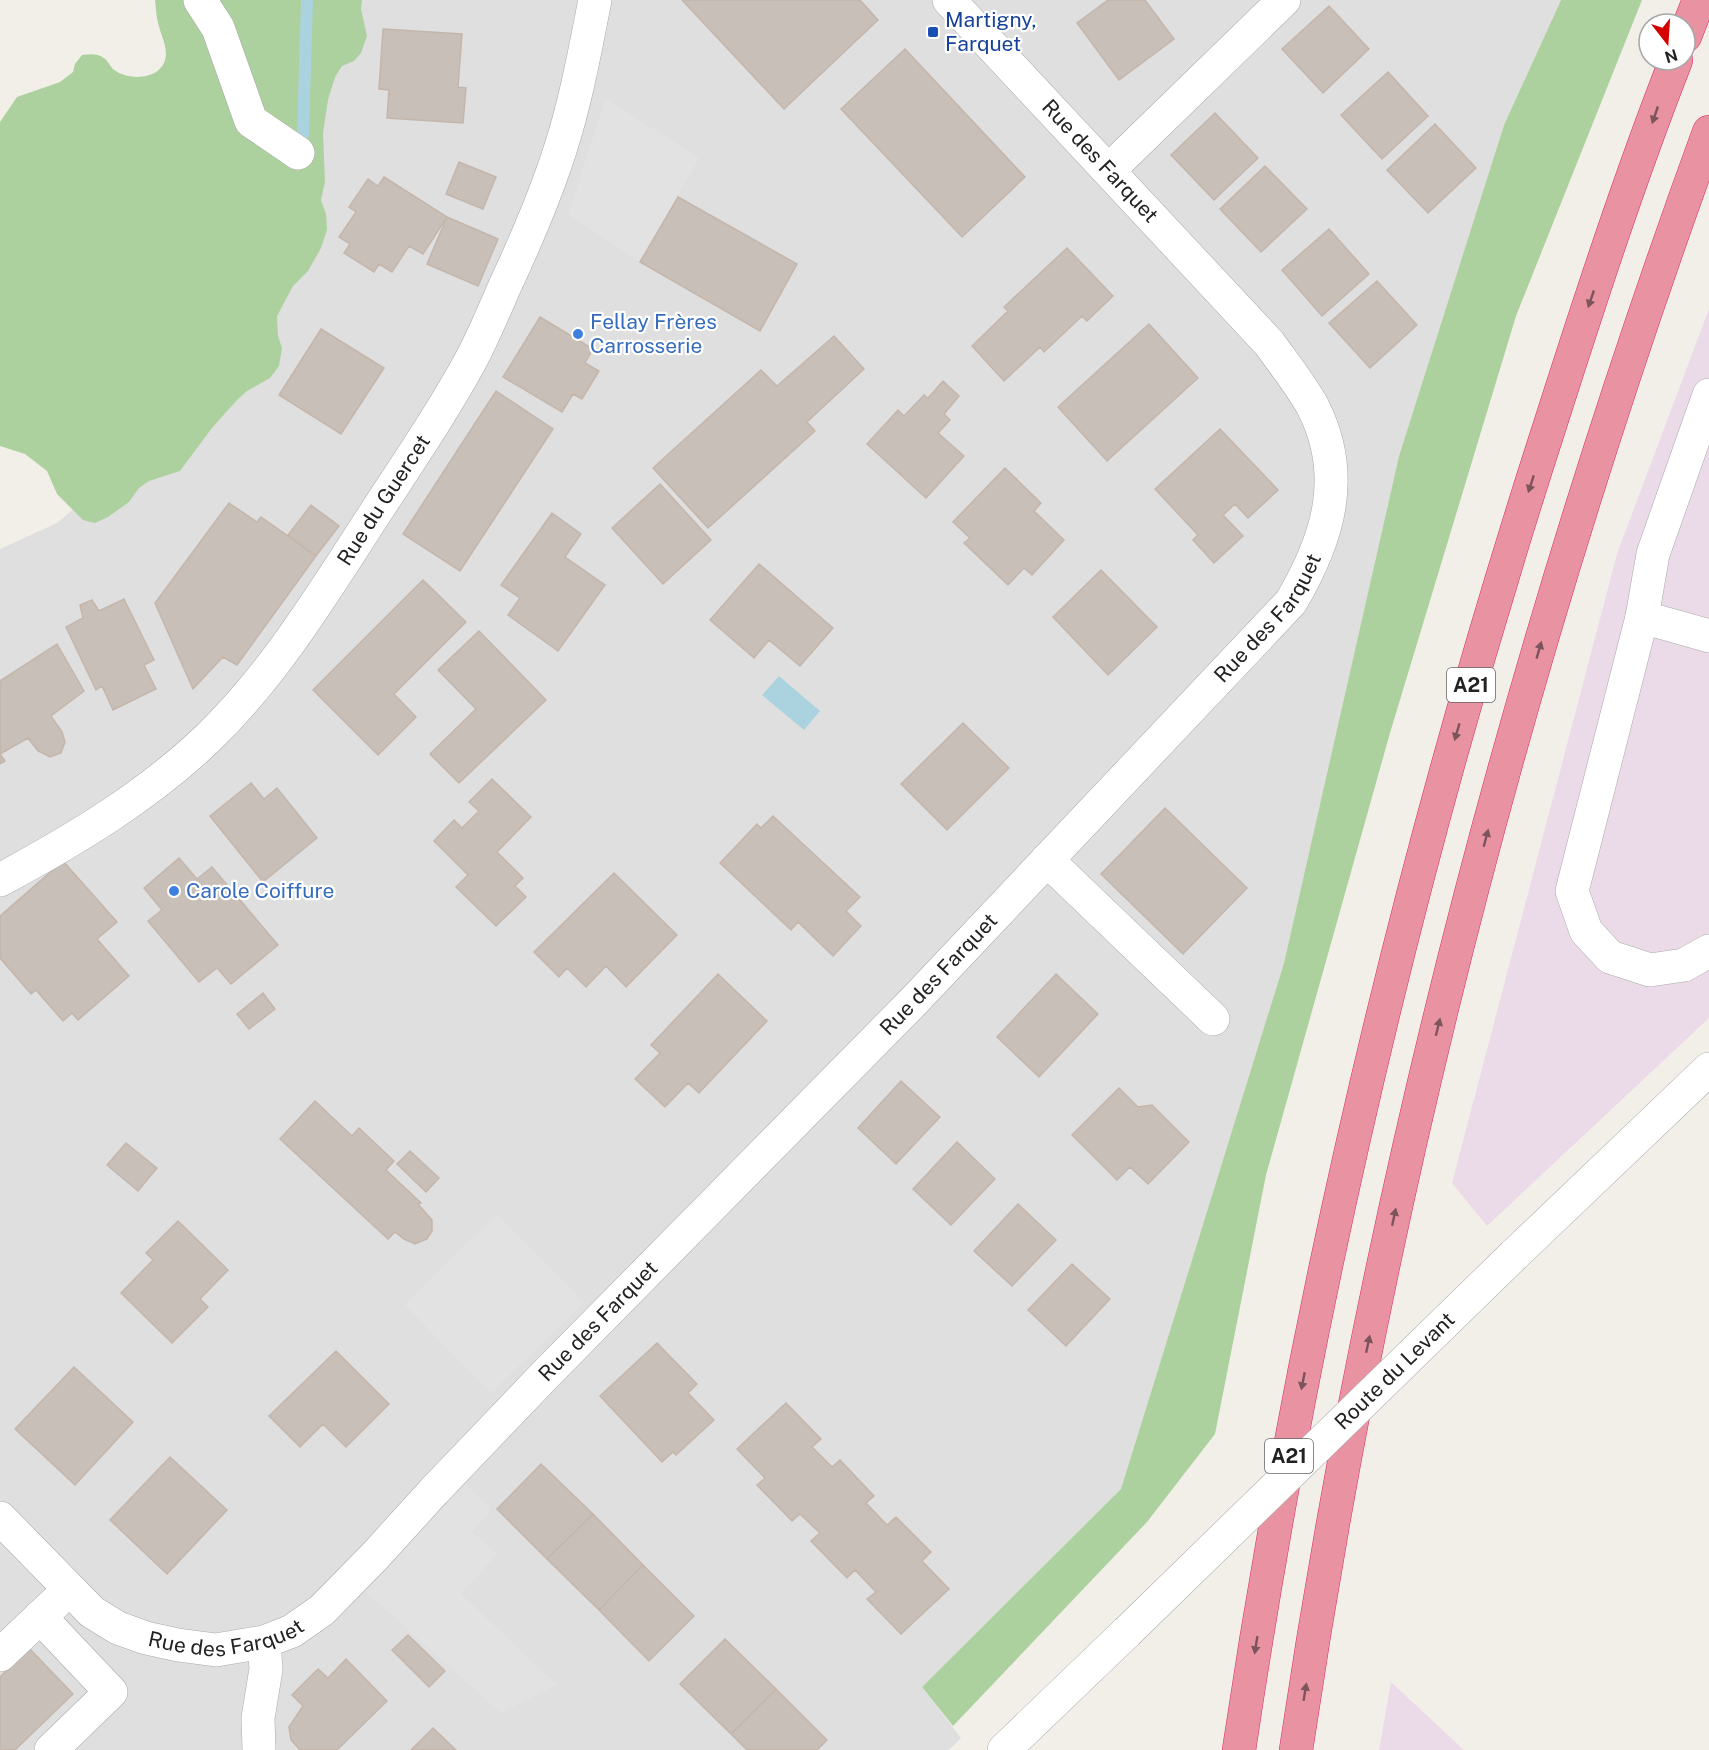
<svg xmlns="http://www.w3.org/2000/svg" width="1709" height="1750" font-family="'Public Sans',sans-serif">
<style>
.residential{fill:#e0dfdf}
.industrial{fill:#ebdbe8}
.forest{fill:#add19e}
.parking{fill:#e2e2e2}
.water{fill:#aad3df}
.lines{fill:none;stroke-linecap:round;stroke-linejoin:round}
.stream{stroke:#aad3df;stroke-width:12}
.building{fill:#c7bfb8;stroke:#c4b6ab;stroke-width:1.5}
.minor-casing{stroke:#a9a9a9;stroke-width:34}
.highway-casing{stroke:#dc2a67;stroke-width:34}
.minor{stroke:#fff;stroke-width:33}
.highway{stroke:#e892a2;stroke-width:33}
.minor-bridge-casing{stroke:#a9a9a9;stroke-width:34;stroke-linecap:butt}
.minor-bridge{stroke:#fff;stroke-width:33}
.oneway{fill:#7b545c}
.transit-dot{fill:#1a4fb4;stroke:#fff;stroke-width:2}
.shop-dot{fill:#3f7fe0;stroke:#fff;stroke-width:2}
.labels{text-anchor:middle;stroke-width:4.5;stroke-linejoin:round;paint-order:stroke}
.shield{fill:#fff;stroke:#646464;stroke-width:1.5}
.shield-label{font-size:20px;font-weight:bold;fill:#222}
.transit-label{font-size:21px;fill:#164399;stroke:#fff;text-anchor:start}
.street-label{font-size:21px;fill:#222;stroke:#fff}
.shop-label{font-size:21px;fill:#366cbe;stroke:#fff;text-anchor:start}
</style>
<rect width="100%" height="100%" fill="#f2efe9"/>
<!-- residential -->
<path class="residential" d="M 292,0 L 1561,0 L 1504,125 L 1399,456 L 1284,963 L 1121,1489 L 922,1687 L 961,1738 L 949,1750 L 0,1750 L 0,549 L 57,523 L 167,430 Z"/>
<!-- industrial -->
<path class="industrial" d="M 1709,309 L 1709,1018 L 1487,1226 L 1452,1183 L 1617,554 Z
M 1391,1682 L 1464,1750 L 1379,1750 Z"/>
<!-- forest -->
<path class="forest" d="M 155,0 L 362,0 L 361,9 L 367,36 L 361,53 L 354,61 L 342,66 L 335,77 L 328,100 L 323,133 L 325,182 L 321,200 L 326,214 L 327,230 L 321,248 L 308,271 L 293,286 L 277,316 L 278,336 L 282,348 L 279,366 L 270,378 L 247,391 L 237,400 L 212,428 L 180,471 L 149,481 L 139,488 L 129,502 L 108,517 L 95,523 L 83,520 L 57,494 L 47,471 L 25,454 L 0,446 L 0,122 L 17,97 L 60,82 L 73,72 L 75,64 L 82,55 C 90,54 97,53 104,58 C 108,61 110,66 113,69 C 129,82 164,80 166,55 C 166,43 161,35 158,23 C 156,16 156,8 155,0 Z
M 1561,0 L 1642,0 L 1516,316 L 1390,733 L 1266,1175 L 1215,1434 L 1147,1522 L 953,1726 L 922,1687 L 1121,1489 L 1284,963 L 1399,456 L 1504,125 Z"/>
<!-- parking -->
<path class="parking" d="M 606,99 L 699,158 L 640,262 L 568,214 Z
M 497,1214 L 584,1303 L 491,1393 L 405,1305 Z
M 466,1484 L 491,1509 L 472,1532 L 497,1554 L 461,1594 L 557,1685 L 501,1713 L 364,1590 Z"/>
<!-- water -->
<path class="water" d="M 779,676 L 820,711 L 804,730 L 762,695 Z"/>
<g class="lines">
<!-- stream -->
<path class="stream" d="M 303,134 L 307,0"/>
</g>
<!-- building -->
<path class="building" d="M 682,0 L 860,0 L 878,20 L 784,109 Z
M 1108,0 L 1145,0 L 1174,39 L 1119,80 L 1077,23 Z
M 1329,6 L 1369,49 L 1323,93 L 1282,49 Z
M 383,29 L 462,34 L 458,87 L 466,88 L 463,123 L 387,118 L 389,90 L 379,89 Z
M 905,49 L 1025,177 L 962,237 L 841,109 Z
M 1388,72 L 1428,116 L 1382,159 L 1341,115 Z
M 1215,113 L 1258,158 L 1214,200 L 1171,155 Z
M 1435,124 L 1476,168 L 1428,213 L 1387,170 Z
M 459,162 L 496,177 L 483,209 L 446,194 Z
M 1265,166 L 1307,209 L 1261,252 L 1220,209 Z
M 384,177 L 447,217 L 423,254 L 409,246 L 392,272 L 379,264 L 374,272 L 344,253 L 350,244 L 339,237 L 356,212 L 349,207 L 368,179 L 378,186 Z
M 678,197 L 797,264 L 760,331 L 640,262 Z
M 447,217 L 498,239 L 478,286 L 427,264 Z
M 1329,229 L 1369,274 L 1322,316 L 1282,270 Z
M 1067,248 L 1113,296 L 1087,321 L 1082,316 L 1044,352 L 1040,347 L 1004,381 L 972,346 L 1008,311 L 1004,307 Z
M 1377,281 L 1417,325 L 1370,368 L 1329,323 Z
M 540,317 L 593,349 L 585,363 L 599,371 L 582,399 L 573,394 L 562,412 L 503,377 Z
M 1149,324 L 1198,378 L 1107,461 L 1058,407 Z
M 321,329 L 384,368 L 341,434 L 279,395 Z
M 834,336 L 864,369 L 807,422 L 815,431 L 708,528 L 653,468 L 761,370 L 777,386 Z
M 943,381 L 959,396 L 944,414 L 950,420 L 938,433 L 964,456 L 926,498 L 867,444 L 898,410 L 904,416 L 924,395 L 928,398 Z
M 496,391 L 553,429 L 460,571 L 403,534 Z
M 1220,429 L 1278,490 L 1248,518 L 1235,504 L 1223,515 L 1243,536 L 1214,563 L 1193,540 L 1198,535 L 1155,489 Z
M 1005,468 L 1041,503 L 1034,511 L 1064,540 L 1032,575 L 1024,568 L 1008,585 L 964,543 L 970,538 L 953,522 Z
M 660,484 L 711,540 L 663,584 L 612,528 Z
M 229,503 L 257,522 L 261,517 L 316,556 L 237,665 L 223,657 L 193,689 L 155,603 Z
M 311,505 L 339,526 L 316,556 L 288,535 Z
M 552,513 L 581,534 L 565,557 L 605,585 L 558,651 L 508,615 L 520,598 L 501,585 Z
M 759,564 L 833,628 L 800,666 L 769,640 L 754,658 L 710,620 Z
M 1101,570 L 1157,627 L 1108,675 L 1053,617 Z
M 423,580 L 466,622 L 394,694 L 416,717 L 378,755 L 313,690 Z
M 124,599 L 154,660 L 144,665 L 156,689 L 113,710 L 102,686 L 96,690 L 66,627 L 83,618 L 80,605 L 92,600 L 99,611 Z
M 479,631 L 546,700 L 459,783 L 430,754 L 476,709 L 438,670 Z
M 57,644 L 84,691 L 51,716 L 62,732 L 65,742 L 61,753 L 50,757 L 38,751 L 28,738 L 0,754 L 5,761 L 0,764 L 0,681 Z
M 963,723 L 1009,768 L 947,830 L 901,784 Z
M 492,779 L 531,817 L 497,852 L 523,878 L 515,886 L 526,897 L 496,926 L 456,887 L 468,875 L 434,841 L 454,820 L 462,828 L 479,811 L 469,802 Z
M 251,783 L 264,799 L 277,788 L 317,838 L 263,882 L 210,816 Z
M 1165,808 L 1247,888 L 1183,954 L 1101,874 Z
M 773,816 L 860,897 L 846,911 L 861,926 L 833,956 L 798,922 L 791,930 L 720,863 L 757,824 L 761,828 Z
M 179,858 L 197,879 L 212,867 L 278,945 L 231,984 L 217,968 L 199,982 L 148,921 L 162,910 L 144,888 Z
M 63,861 L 117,922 L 97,939 L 129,976 L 78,1020 L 72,1013 L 63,1021 L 36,990 L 31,994 L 0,958 L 0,916 Z
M 614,873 L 677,935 L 626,987 L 606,966 L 586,987 L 567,968 L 559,977 L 534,952 Z
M 718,974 L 767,1021 L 699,1093 L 688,1083 L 665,1107 L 635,1079 L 660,1053 L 651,1045 Z
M 1056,974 L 1098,1014 L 1039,1077 L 997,1037 Z
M 263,993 L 275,1009 L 249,1029 L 237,1014 Z
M 901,1081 L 940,1117 L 896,1164 L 858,1128 Z
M 1119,1088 L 1138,1107 L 1152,1105 L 1189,1142 L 1148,1184 L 1130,1167 L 1117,1180 L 1072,1135 Z
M 315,1101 L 352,1136 L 359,1128 L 394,1161 L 386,1170 L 421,1203 L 418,1204 L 432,1220 L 432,1231 L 427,1239 L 415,1244 L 404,1239 L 395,1232 L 388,1239 L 280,1139 Z
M 957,1142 L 995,1179 L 951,1225 L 913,1189 Z
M 126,1143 L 157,1168 L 138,1191 L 107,1165 Z
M 410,1151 L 439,1178 L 426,1192 L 397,1164 Z
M 1018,1204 L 1056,1240 L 1012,1286 L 974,1251 Z
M 178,1221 L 228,1270 L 200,1299 L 208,1307 L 172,1343 L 121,1293 L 153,1260 L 146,1253 Z
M 1072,1264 L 1110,1299 L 1066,1346 L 1028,1310 Z
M 657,1343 L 697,1384 L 688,1393 L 714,1420 L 676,1455 L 673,1452 L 662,1462 L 600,1396 Z
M 336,1351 L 389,1404 L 346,1447 L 323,1424 L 300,1447 L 269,1416 Z
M 74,1367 L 133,1422 L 75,1485 L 15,1429 Z
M 786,1403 L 821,1439 L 812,1447 L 832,1467 L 840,1460 L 874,1496 L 866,1503 L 887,1525 L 896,1517 L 931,1552 L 922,1561 L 949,1589 L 901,1634 L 867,1599 L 876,1592 L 855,1570 L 847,1578 L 811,1541 L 820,1533 L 800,1514 L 792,1521 L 757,1485 L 765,1478 L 737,1449 Z
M 170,1457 L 227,1510 L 167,1574 L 110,1520 Z
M 541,1464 L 593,1514 L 547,1559 L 497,1509 Z
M 593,1514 L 643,1565 L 599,1610 L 547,1559 Z
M 643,1565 L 694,1616 L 649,1661 L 599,1610 Z
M 408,1635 L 445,1671 L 429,1687 L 392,1650 Z
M 725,1639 L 776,1689 L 731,1734 L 680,1684 Z
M 29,1648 L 73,1694 L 15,1750 L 0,1750 L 0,1677 Z
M 346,1659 L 387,1701 L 337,1750 L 300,1750 L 291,1740 L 289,1727 L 303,1706 L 292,1695 L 318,1669 L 328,1678 Z
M 776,1689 L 827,1740 L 817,1750 L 747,1750 L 731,1734 Z
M 433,1728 L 456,1750 L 411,1750 Z"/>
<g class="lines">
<!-- minor casing -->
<g class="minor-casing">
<g id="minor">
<path d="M 200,0 L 218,28 L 251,121 L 298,153"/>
<path d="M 1109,170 L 1284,0"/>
<path d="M 1709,395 L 1653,554 L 1642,617 L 1572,891 L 1586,931 L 1610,957 L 1650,970 L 1684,965 L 1709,951"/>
<path d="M 1642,617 L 1709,636"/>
<path d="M 1047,860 L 1213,1019"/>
<path id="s1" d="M 0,880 C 74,840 148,796 209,737 C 270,678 315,606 361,535 C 398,477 439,419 472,358 C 484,335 494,311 504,288 C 525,243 545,197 560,150 C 576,101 585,50 595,0"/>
<path d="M 1514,1255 L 1709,1069"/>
<path id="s2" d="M 0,1518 L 92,1612 L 118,1628 L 146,1638 L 178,1645 L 216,1650 L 264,1642 L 292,1631 L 322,1610 L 375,1556 L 434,1491 L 546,1374 L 914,1001 L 1291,602 C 1328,539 1348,476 1313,407 C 1301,385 1284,364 1269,343 L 949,0"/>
<path d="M 40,1617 L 111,1692 L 51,1750"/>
<path d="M 0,1655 L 55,1603"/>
<path d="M 259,1750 L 258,1718 L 266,1669 L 264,1642"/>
<path d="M 1004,1750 L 1127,1632"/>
</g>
</g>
<!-- highway casing -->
<g class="highway-casing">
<path id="highway" d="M 1685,36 L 1699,0
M 1239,1750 C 1306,1301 1410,857 1550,425 C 1589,303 1629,180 1676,60
M 1296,1750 C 1378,1199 1518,655 1709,132"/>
</g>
<!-- minor -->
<use href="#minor" class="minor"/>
<!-- highway -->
<use href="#highway" class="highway"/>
<!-- minor-bridge casing -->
<g class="minor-bridge-casing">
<g id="minor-bridge">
<path id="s3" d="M 1127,1632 L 1514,1255"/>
</g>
</g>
<!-- minor-bridge -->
<use href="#minor-bridge" class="minor-bridge"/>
</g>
<!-- one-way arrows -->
<defs><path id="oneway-solid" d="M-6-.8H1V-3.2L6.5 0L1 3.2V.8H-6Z" transform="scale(1.5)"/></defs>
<g class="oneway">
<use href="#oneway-solid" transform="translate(1655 115) rotate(109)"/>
<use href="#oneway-solid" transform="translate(1591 299) rotate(109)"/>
<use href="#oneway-solid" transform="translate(1531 484) rotate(108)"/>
<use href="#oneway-solid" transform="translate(1539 650) rotate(-74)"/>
<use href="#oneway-solid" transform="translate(1457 732) rotate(106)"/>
<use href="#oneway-solid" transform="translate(1486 838) rotate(-75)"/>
<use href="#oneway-solid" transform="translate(1438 1027) rotate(-76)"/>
<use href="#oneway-solid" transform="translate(1394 1217) rotate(-78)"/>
<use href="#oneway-solid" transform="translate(1368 1344) rotate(-78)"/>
<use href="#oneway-solid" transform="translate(1303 1381) rotate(101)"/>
<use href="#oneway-solid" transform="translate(1256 1645) rotate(99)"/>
<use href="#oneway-solid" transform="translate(1305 1692) rotate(-81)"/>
</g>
<!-- markers -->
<rect class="transit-dot" x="927" y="26" width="12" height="12" rx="3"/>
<g class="shop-dot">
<circle cx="578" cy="334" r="6"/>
<circle cx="174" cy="891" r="6"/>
</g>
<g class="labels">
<!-- shield labels -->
<g class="shield">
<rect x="1447" y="668" width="48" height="34" rx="4.5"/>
<rect x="1265" y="1439" width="48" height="34" rx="4.5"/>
</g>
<g class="shield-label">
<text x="1471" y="692">A21</text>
<text x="1289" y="1463">A21</text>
</g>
<!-- transit labels -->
<g class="transit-label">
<text x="945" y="27">Martigny,<tspan x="945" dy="24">Farquet</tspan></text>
</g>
<!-- street labels -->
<g class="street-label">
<text transform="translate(1100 161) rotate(47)" y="7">Rue des Farquet</text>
<text dy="7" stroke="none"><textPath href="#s1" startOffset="549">Rue du Guercet</textPath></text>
<text dy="7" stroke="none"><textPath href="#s2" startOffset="1750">Rue des Farquet</textPath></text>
<text dy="7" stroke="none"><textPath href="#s2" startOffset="1264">Rue des Farquet</textPath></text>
<text dy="7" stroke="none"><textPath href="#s2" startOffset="778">Rue des Farquet</textPath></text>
<text dy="7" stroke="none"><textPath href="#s3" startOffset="374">Route du Levant</textPath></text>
<text dy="7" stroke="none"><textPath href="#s2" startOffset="274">Rue des Farquet</textPath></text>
</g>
<!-- shop labels -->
<g class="shop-label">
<text x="590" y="329">Fellay Frères<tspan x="590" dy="24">Carrosserie</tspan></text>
<text x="186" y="898">Carole Coiffure</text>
</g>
</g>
<!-- north arrow -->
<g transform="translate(1667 42) rotate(163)"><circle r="28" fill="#ffffff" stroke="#a7a7a7" stroke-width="1.5"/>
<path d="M0-4.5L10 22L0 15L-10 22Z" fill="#d40000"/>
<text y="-9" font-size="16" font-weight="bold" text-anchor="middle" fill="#222222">N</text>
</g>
</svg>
